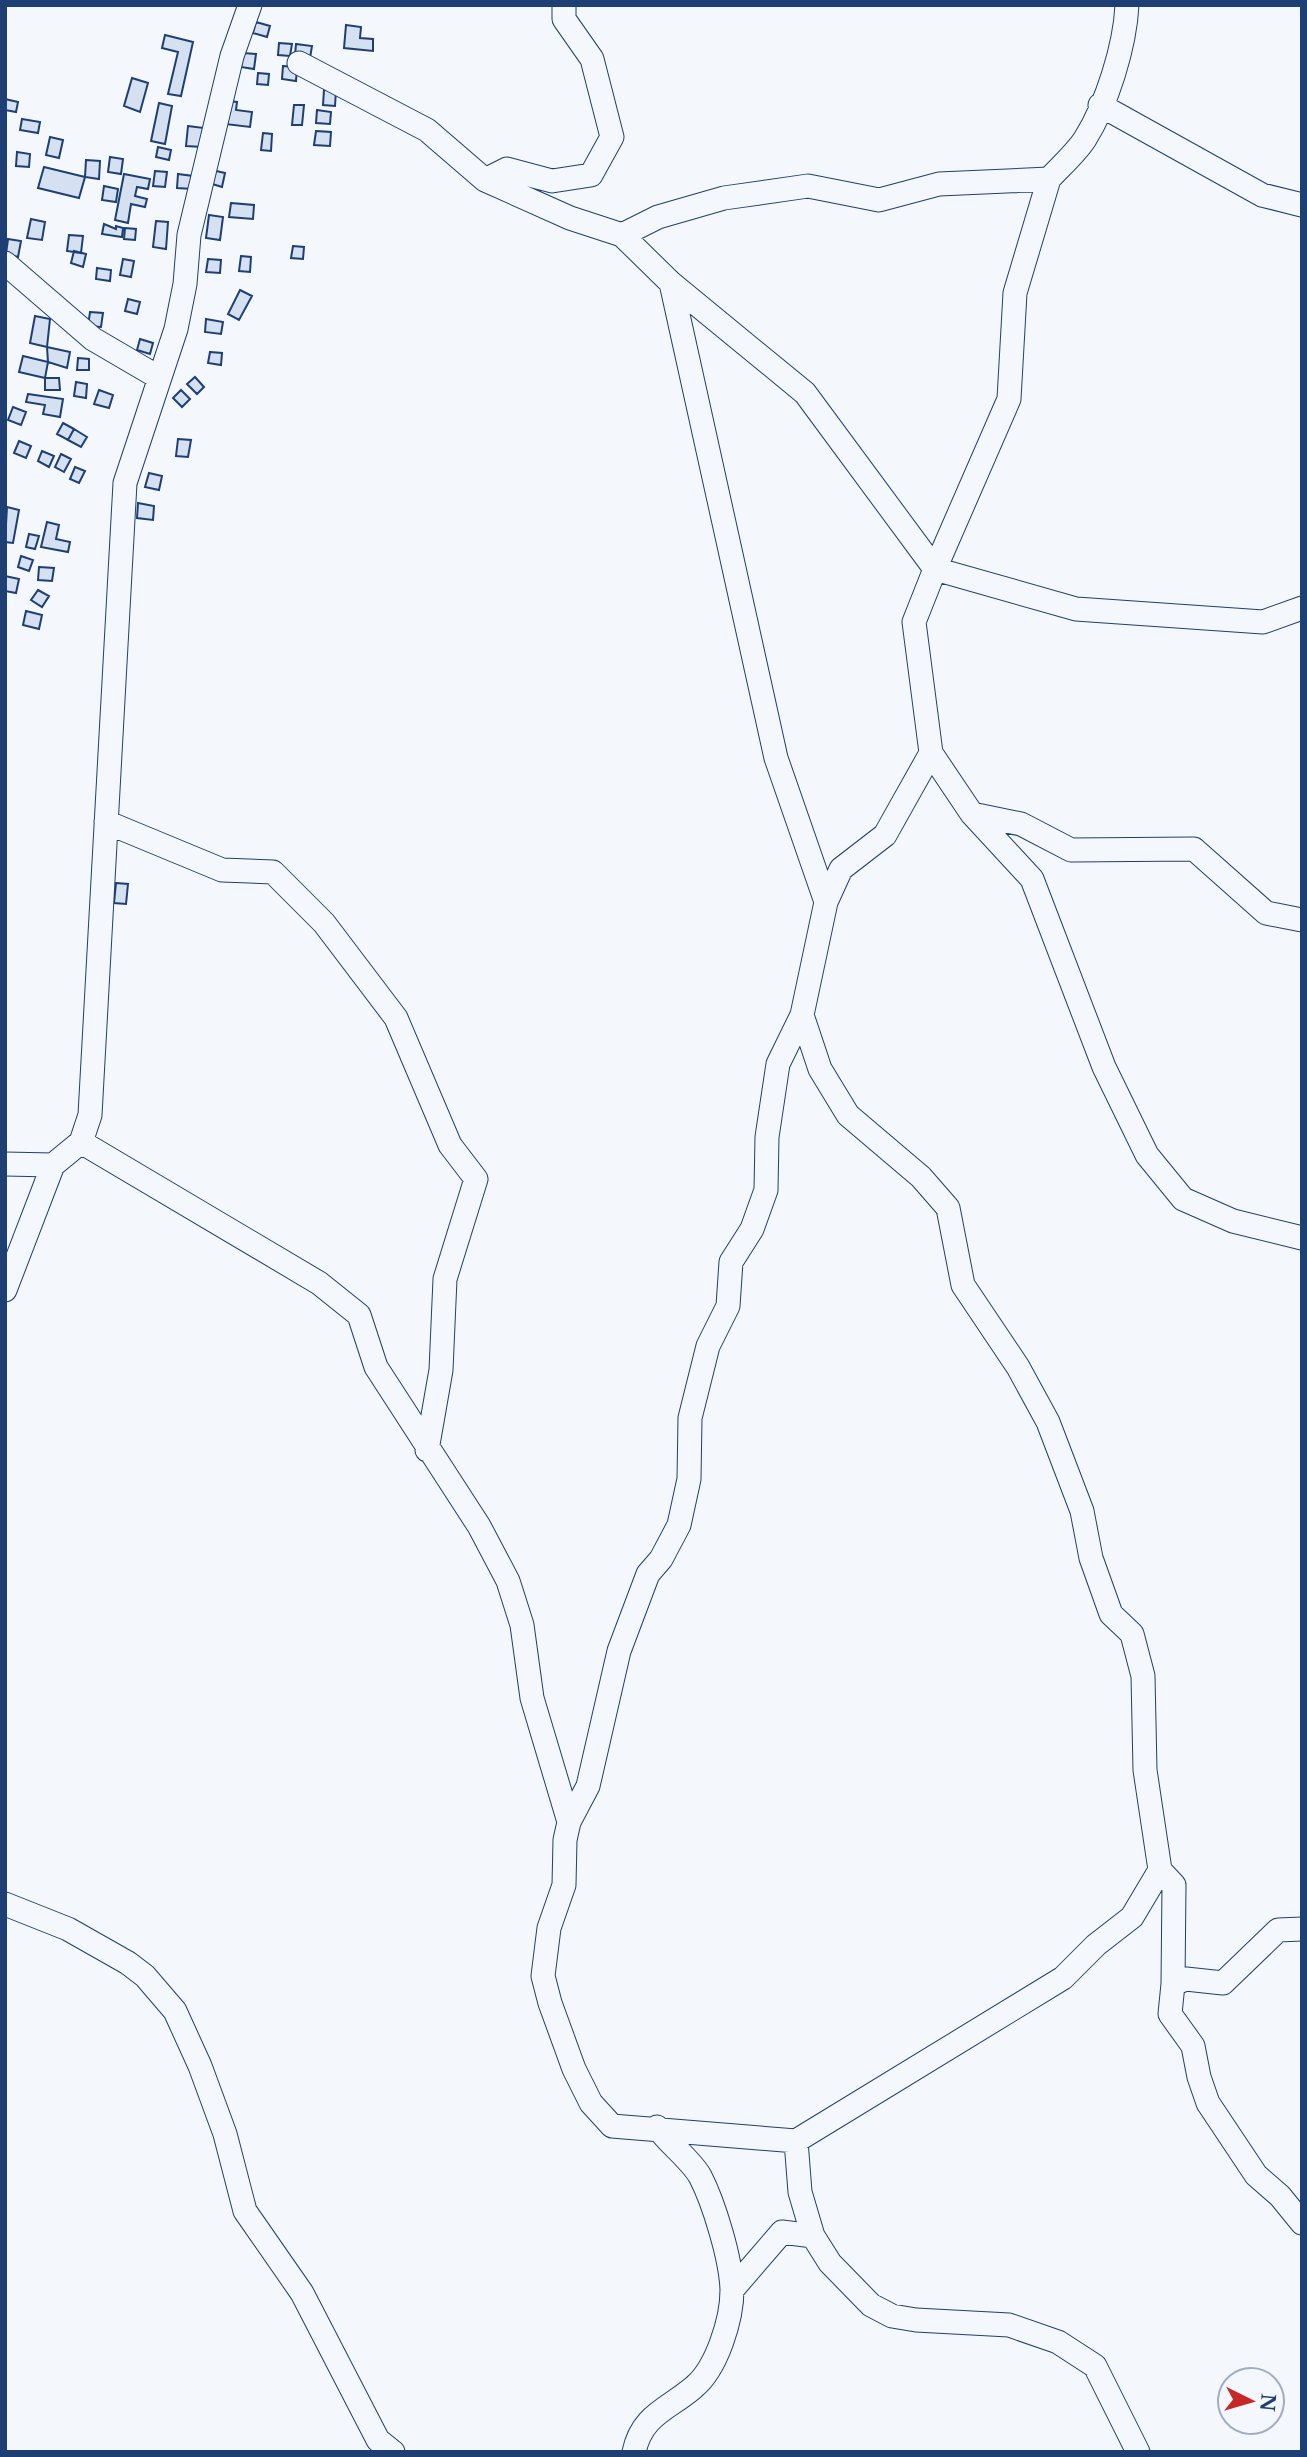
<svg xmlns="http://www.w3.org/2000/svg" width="1307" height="2457" font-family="'Libre Baskerville',serif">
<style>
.building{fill:#d5e0f0;stroke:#1d3f73;stroke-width:2}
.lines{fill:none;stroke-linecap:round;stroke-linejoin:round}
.minor-casing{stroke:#1d3f73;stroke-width:25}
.minor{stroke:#f4f7fb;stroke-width:23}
</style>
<rect width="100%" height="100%" fill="#f4f7fb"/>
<!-- building -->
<path class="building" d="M 256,22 L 270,26 L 267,37 L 253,33 Z
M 346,25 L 361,27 L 360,38 L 373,39 L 373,51 L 344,48 Z
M 165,35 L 193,42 L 181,96 L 168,94 L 178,52 L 162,48 Z
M 279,43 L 292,44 L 290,56 L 278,55 Z
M 296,44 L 312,46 L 310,58 L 295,56 Z
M 243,53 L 256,54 L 254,69 L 241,67 Z
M 283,66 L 297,67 L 296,81 L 282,79 Z
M 258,73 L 269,74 L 268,85 L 257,84 Z
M 132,78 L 148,83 L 140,112 L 124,106 Z
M 324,90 L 336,90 L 335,106 L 323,105 Z
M 5,99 L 18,102 L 16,112 L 5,110 Z
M 228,101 L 237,102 L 236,110 L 252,112 L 250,127 L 225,124 Z
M 159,103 L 172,106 L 165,144 L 151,141 Z
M 294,105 L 304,105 L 302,125 L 292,125 Z
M 317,110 L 331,112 L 330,124 L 316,123 Z
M 22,119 L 40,122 L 38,133 L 20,130 Z
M 188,126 L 204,128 L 202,147 L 186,146 Z
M 316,131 L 331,132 L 330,146 L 314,145 Z
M 263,133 L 272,134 L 271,151 L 261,150 Z
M 50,137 L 63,140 L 59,158 L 46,155 Z
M 158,147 L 171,150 L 169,160 L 156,157 Z
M 17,152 L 30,154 L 29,167 L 16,166 Z
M 110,157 L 123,159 L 121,174 L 108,172 Z
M 86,160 L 100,161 L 99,179 L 85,177 Z
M 44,167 L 85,177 L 79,198 L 38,188 Z
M 212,170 L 225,173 L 222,187 L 209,183 Z
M 155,171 L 167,172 L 165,187 L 153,186 Z
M 124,174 L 150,179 L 148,189 L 137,187 L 135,196 L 147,199 L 145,207 L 131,204 L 128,223 L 115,220 Z
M 178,174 L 193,176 L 193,189 L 177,188 Z
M 104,186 L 118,189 L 116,202 L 102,200 Z
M 231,203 L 254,205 L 253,219 L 229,217 Z
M 209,215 L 223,217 L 220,240 L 206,238 Z
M 31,219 L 45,222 L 42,240 L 27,238 Z
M 156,221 L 168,222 L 166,249 L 153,247 Z
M 104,224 L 116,229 L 116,226 L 123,228 L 122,237 L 102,234 Z
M 125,228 L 136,229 L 135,240 L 124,239 Z
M 69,235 L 83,236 L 81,253 L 67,251 Z
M 8,239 L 21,241 L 18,257 L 6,254 Z
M 293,246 L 304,247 L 303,259 L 291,258 Z
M 74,251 L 86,254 L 83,267 L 71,263 Z
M 241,256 L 251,257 L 250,272 L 239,271 Z
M 123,259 L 134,261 L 131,277 L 120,275 Z
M 208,259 L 221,260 L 220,273 L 206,272 Z
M 97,268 L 111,270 L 110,281 L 96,279 Z
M 240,290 L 252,296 L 239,320 L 228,314 Z
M 128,299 L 140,302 L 137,314 L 125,311 Z
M 90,312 L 103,313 L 101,327 L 88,326 Z
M 35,316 L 50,319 L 47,347 L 30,343 Z
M 206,319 L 223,322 L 221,334 L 205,332 Z
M 140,339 L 153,343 L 150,354 L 137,350 Z
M 47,347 L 70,352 L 67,368 L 48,362 Z
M 210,352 L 222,353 L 221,365 L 208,363 Z
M 23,356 L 48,362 L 45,378 L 19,372 Z
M 78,358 L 89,359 L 89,370 L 77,370 Z
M 195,377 L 204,387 L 197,394 L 187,384 Z
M 45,378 L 59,378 L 60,390 L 45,390 Z
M 76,382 L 87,384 L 86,398 L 74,396 Z
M 99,390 L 113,395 L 109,408 L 94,404 Z
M 181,390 L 190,399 L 182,407 L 173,398 Z
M 28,394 L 63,399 L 60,417 L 43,414 L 45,405 L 26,402 Z
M 13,407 L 26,412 L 21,425 L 8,420 Z
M 63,423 L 74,429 L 68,440 L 57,434 Z
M 74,429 L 87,437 L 81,447 L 68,440 Z
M 178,439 L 191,440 L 188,457 L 176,456 Z
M 19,441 L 31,446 L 26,458 L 14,453 Z
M 42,451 L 54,456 L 49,467 L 38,461 Z
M 61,454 L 71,459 L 64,472 L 55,467 Z
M 75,467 L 85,471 L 79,483 L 70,479 Z
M 149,473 L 162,476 L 159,490 L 145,487 Z
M 138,503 L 154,506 L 153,520 L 137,518 Z
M 7,507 L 19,510 L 13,543 L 5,542 Z
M 47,522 L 59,525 L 56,539 L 70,542 L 68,552 L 41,547 Z
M 29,534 L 39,536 L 35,549 L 26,547 Z
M 21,556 L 33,560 L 29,571 L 18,567 Z
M 39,567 L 54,568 L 52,581 L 38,580 Z
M 5,576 L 19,579 L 16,593 L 5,591 Z
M 38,590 L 49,596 L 42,607 L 31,600 Z
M 26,611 L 42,615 L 39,629 L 23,625 Z
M 116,883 L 128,884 L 126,904 L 114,903 Z"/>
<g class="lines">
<!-- minor casing -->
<g class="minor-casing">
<path id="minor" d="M 299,63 L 427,130 L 485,180 L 570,218 L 622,235
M 1100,105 L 1262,195 L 1302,205
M 1049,179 L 1015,293 L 1009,399 L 935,569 L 805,393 L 671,283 L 622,235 L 658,217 L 724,198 L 808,186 L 879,200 L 939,184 L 1049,179 C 1061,166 1076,153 1085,139 C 1107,104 1125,46 1127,5
M 485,180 L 507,169 L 552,181 L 591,175 L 612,137 L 592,59 L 564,19 L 564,5
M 5,263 L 93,339 L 158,377
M 671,283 L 776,758 L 826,902 L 802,1015 L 778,1064 L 767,1137 L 766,1190 L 752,1229 L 731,1262 L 728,1306 L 708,1346 L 690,1418 L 689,1479 L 679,1525 L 661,1559 L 648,1574 L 619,1651 L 588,1786 L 569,1822 L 565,1840 L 564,1885 L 549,1928 L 543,1976 L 550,2003 L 574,2069 L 591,2103 L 612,2126 L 796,2141 L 1063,1978 L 1096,1945 L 1132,1917 L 1160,1870 L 1145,1770 L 1143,1676 L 1132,1634 L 1111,1614 L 1091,1558 L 1082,1511 L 1048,1422 L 1018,1367 L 963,1285 L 948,1208 L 921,1177 L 848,1115 L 820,1069 L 802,1015
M 931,753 L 972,814 L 1021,824 L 1071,850 L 1194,849 L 1266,913 L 1302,920
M 972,814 L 1032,879 L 1104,1067 L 1147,1155 L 1183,1199 L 1233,1221 L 1302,1238
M 106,822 L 222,870 L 273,872 L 324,923 L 396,1018 L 450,1145 L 476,1179 L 445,1279 L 441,1370 L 427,1450
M 826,902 L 841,869 L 885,835 L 931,753 L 914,622 L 935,569 L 1076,609 L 1263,622 L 1302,608
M 81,1142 L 319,1283 L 359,1315 L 376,1367 L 479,1526 L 508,1581 L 522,1625 L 532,1698 L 569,1822
M 5,1164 L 53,1165
M 5,1290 L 53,1165 L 81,1142 L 90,1115 L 125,483 L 176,329 L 185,284 L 189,235 L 232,56 L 250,5
M 1160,1870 L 1174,1885 L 1173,1984
M 5,1904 L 68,1929 L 128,1963 L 145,1976 L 175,2011 L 200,2066 L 225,2134 L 245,2211 L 302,2293 L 378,2440 L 393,2452
M 1302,1929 L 1278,1930 L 1223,1983 L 1186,1979 L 1173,1984 L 1170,2014 L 1193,2046 L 1199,2077 L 1208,2103 L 1256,2175 L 1280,2196 L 1302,2223
M 796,2141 L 800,2192 L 813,2236 L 830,2263 L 871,2305 L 892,2316 L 916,2320 L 1009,2325 L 1058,2342 L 1095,2366 L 1138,2452
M 732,2290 L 782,2232 L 813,2236
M 634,2452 C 642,2414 669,2409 694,2387 C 717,2368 732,2319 732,2290 C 731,2259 714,2203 700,2176 C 690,2159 669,2144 657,2127"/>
</g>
<!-- minor -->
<use href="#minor" class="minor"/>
</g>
<!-- border -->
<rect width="1307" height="2457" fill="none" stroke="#1d3f73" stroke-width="14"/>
<!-- north arrow -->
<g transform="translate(1251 2401) rotate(95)"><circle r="33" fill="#f4f7fb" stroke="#9eadc5" stroke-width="2"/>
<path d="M0-5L12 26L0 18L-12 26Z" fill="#c62828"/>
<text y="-10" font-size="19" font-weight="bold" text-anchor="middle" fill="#1d3f73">N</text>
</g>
</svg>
